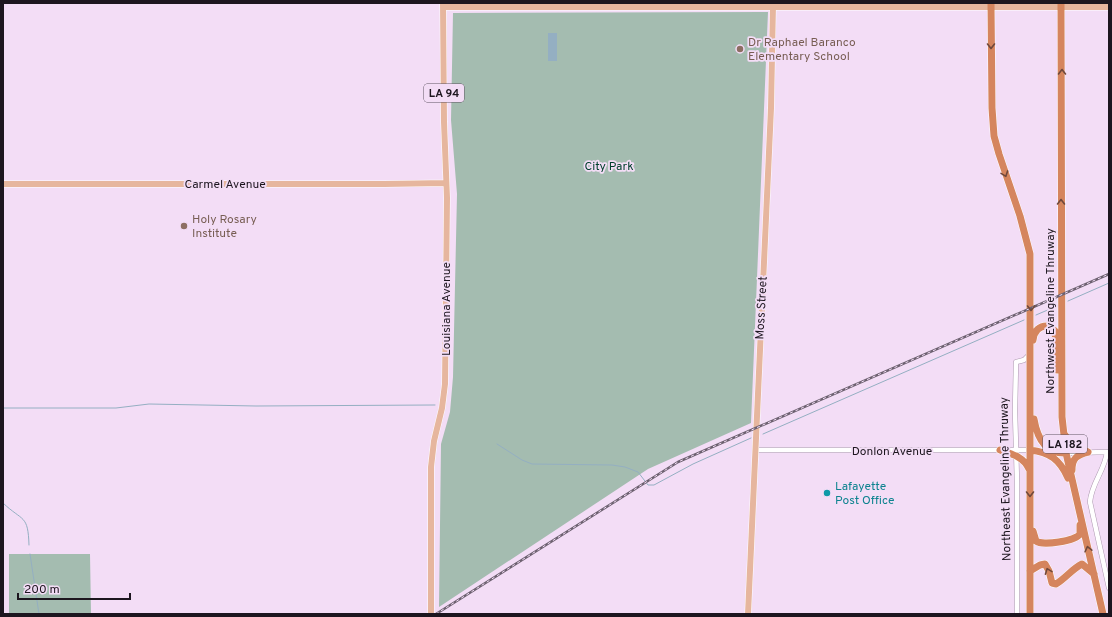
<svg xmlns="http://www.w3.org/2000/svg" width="1112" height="617" font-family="Overpass,sans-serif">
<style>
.green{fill:#a4bcb0}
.water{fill:#94afc2}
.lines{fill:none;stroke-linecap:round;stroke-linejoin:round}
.stream{stroke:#94afc2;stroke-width:1}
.minor-casing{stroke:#ac97af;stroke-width:5.5}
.major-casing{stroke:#fff;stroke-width:7}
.highway-casing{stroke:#fff;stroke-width:8}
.minor{stroke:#fff;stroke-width:4.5}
.major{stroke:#e6b69e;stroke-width:6}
.highway{stroke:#d5855e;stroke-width:7}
.rail-casing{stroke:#6d6170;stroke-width:2.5}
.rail{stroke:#f3ddf6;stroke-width:1;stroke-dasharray:3;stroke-linecap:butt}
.oneway{stroke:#70483b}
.education-dot{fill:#8d6e63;stroke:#f3ddf6;stroke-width:1.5}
.culture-dot{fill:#0f9aa8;stroke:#f3ddf6;stroke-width:1.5}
.labels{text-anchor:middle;stroke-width:3.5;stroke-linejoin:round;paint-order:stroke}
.shield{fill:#f3ddf6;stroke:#5d5260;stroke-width:1}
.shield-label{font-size:11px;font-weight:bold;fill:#1d161f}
.education-label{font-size:12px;fill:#785e54;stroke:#f3ddf6;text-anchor:start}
.park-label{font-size:12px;fill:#00402c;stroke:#f3ddf6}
.street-label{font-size:12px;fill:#1d161f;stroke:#f3ddf6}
.culture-label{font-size:12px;fill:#0d838f;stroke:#f3ddf6;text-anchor:start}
</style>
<rect width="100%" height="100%" fill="#f3ddf6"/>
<!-- green -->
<path class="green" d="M 768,12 L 751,423 L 648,469 L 439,607 L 441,444 L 450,412 L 453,377 L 457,194 L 451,120 L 453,13 Z
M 9,554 L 90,554 L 91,614 L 9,614 Z"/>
<!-- water -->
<path class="water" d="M 548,33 L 557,33 L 557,61 L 548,61 Z"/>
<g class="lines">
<!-- stream -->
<path class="stream" d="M 1068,301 L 1109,283
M 1036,315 L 1057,306
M 3,408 L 116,408 L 149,404 L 256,406 L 435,405
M 763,434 L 1024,320
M 497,444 L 522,460 L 532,464 L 612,465 L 625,467 L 638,472 L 648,485 L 654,485 L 693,464 L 751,438
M 3,503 C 23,522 28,514 29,545
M 30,554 L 39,614"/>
<!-- minor casing -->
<g class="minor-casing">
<path id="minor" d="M 755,450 L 1030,450
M 1066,453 L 1107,452 C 1105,470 1091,484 1090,502 L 1109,588
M 1017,614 L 1017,482 L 1015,411 L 1016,362 L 1024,360 L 1030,354"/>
</g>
<!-- major casing -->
<g class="major-casing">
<path id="major" d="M 443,7 L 1109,7
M 3,184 L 384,184 L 446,183
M 431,614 L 431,467 L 434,441 L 442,408 L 445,384 L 447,198 L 444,122 L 443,3
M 748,614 L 771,108 L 773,5"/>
</g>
<!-- highway casing -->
<g class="highway-casing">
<path id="highway" d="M 991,3 L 992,108 L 994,136 L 999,154 L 1020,216 L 1030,254 L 1030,614
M 1061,3 L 1062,417 L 1066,453 L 1103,614
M 1033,340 C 1034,331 1039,325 1049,326 L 1055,331 L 1057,370
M 1034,419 C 1037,437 1045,454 1066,453
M 1065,435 L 1072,445 L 1088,452
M 1000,450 C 1012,454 1024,457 1029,469
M 1030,450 C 1050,452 1060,460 1068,478
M 1072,470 C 1072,458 1077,455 1088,452
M 1033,531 L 1036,541 C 1042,546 1076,541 1080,534 L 1080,525
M 1030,571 L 1040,565 L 1045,564 L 1049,571 L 1052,583 L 1056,584 C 1066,578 1072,569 1082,564 L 1094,574"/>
</g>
<!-- minor -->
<use href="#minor" class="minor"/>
<!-- major -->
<use href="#major" class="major"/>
<!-- highway -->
<use href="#highway" class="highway"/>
<!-- rail casing -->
<g class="rail-casing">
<path id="rail" d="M 436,614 L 678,462 L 1109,274"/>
</g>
<!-- rail -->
<use href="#rail" class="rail"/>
</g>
<!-- one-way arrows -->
<defs><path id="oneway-chevron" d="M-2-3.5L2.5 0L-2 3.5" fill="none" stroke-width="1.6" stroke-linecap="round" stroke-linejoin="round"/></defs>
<g class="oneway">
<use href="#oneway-chevron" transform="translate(991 46) rotate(90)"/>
<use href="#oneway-chevron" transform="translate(1062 72) rotate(-90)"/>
<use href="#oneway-chevron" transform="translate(1005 174) rotate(70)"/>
<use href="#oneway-chevron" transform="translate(1061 202) rotate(-90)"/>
<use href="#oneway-chevron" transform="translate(1031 308) rotate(90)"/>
<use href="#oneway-chevron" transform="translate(1030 494) rotate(90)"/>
<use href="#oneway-chevron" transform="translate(1088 549) rotate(-103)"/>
<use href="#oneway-chevron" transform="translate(1048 571) rotate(-111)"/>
</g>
<!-- markers -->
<g class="education-dot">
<circle cx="740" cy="49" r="4"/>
<circle cx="184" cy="226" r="4"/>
</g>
<circle class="culture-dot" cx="827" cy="493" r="4"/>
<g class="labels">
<!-- shield labels -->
<g class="shield">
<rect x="424" y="84" width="40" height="18" rx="3"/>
<rect x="1043" y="435" width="44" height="18" rx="3"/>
</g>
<g class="shield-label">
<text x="444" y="97">LA 94</text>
<text x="1065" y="448">LA 182</text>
</g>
<!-- education labels -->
<g class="education-label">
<text x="748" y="46">Dr Raphael Baranco<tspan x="748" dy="14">Elementary School</tspan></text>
<text x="192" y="223">Holy Rosary<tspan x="192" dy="14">Institute</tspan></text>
</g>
<!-- park labels -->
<g class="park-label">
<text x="609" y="170">City Park</text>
</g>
<!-- street labels -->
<g class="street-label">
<text x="225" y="188">Carmel Avenue</text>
<text transform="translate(761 308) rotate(-87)" y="4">Moss Street</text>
<text transform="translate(446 309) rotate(-90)" y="4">Louisiana Avenue</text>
<text transform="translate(1050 311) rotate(-90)" y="4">Northwest Evangeline Thruway</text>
<text x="892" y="455">Donlon Avenue</text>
<text transform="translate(1005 479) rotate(-91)" y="4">Northeast Evangeline Thruway</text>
</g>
<!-- culture labels -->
<g class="culture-label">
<text x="835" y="490">Lafayette<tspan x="835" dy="14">Post Office</tspan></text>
</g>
</g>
<!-- border -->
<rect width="1112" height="617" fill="none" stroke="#1d161f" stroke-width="8"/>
<!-- scale -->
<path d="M18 593v6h112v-6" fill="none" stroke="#1d161f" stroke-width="2"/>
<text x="24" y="593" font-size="12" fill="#1d161f" stroke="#f3ddf6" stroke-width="3" paint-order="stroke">200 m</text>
</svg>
